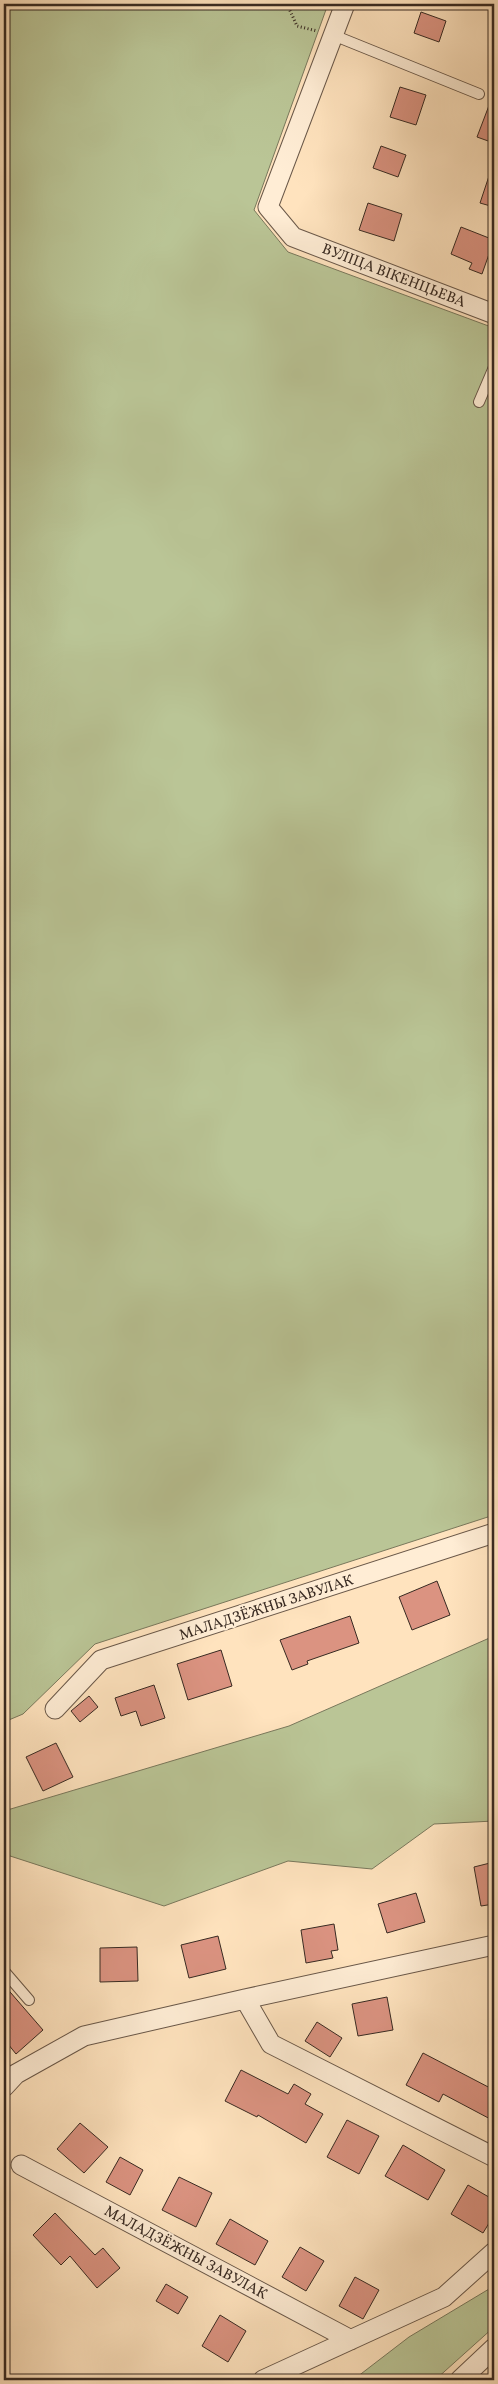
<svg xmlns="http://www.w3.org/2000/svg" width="498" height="2384" font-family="Vollkorn,serif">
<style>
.green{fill:#bac596;stroke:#79785c}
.building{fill:#db9381;stroke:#382a22}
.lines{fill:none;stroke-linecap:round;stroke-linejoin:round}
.service-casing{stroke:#6a5849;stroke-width:12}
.minor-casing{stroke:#6a5849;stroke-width:21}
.path{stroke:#382a22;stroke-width:3;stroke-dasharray:1 2.5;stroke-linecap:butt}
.service{stroke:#ffedd5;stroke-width:10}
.minor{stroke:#ffedd5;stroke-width:19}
.labels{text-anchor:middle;stroke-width:4.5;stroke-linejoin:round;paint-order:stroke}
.street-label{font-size:15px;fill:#382a22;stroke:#ffedd5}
</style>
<rect width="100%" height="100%" fill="#ffe3be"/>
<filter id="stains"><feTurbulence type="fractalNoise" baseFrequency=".004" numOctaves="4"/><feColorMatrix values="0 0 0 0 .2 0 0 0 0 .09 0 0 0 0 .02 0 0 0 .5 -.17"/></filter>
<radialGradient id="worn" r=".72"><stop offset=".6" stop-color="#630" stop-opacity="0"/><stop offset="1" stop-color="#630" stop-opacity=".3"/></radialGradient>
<!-- green -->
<path class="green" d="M 4,4 L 328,4 L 254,210 L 288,252 L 494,328 L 494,1515 L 95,1644 L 23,1714 L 4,1722 Z
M 494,1636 L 494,1821 L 434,1824 L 372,1869 L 288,1861 L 164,1906 L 4,1854 L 4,1811 L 289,1726 Z
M 494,2286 L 494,2327 L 435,2380 L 353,2380 L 409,2337 Z"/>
<!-- building -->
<path class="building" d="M 421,12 L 446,21 L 439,42 L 414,33 Z
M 400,87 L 426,95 L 416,125 L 390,117 Z
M 493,95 L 494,134 L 491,142 L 477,137 Z
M 381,146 L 406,155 L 398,177 L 373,168 Z
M 492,167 L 494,168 L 494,207 L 480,203 Z
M 368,203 L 402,214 L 394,241 L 359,230 Z
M 461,227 L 494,240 L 482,274 L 469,269 L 472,263 L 451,254 Z
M 437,1581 L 450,1615 L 412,1630 L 399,1597 Z
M 350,1616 L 359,1643 L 307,1661 L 308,1664 L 292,1670 L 280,1640 Z
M 221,1650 L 232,1686 L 188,1700 L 177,1664 Z
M 154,1685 L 165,1718 L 141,1726 L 136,1711 L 121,1716 L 115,1698 Z
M 89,1696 L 98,1707 L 80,1722 L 71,1711 Z
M 56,1743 L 73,1777 L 43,1791 L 26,1757 Z
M 494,1862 L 494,1904 L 481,1906 L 474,1867 Z
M 416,1893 L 425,1922 L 387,1933 L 378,1904 Z
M 334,1924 L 338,1950 L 331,1951 L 333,1958 L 306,1963 L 301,1930 Z
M 218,1936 L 226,1969 L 189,1978 L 181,1945 Z
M 137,1947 L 138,1981 L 100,1982 L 100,1948 Z
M 4,1985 L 43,2030 L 16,2054 L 4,2039 Z
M 387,1997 L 393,2030 L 358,2036 L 352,2004 Z
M 317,2022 L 342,2038 L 330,2057 L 305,2041 Z
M 423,2053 L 494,2090 L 494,2121 L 443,2094 L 439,2102 L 406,2085 Z
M 241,2070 L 288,2094 L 294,2084 L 311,2094 L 305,2104 L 323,2114 L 306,2143 L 258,2115 L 257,2117 L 225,2101 Z
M 347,2120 L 379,2136 L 359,2174 L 327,2157 Z
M 80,2123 L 108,2147 L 84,2173 L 57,2149 Z
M 403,2145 L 445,2170 L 428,2200 L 385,2176 Z
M 120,2157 L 143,2170 L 130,2195 L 106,2182 Z
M 179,2177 L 212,2193 L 196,2227 L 162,2210 Z
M 468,2185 L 494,2200 L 494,2215 L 483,2233 L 451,2214 Z
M 55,2213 L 95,2255 L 103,2248 L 120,2268 L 97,2288 L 70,2256 L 61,2265 L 33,2235 Z
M 230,2219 L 268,2241 L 255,2265 L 216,2244 Z
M 300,2247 L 324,2261 L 306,2291 L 282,2277 Z
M 355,2277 L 379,2290 L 363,2319 L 339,2306 Z
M 166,2284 L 188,2297 L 178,2314 L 156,2301 Z
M 220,2315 L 246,2331 L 228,2362 L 202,2346 Z"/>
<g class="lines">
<!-- service casing -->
<g class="service-casing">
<path id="service" d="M 333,35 L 479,94
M 479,402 L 494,367
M 4,1971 L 29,2000"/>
</g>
<!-- minor casing -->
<g class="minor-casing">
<path id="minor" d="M 345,4 L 268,207 L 293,237 L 494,314
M 55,1709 L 101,1660 L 494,1533
M 245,1999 L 271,2044 L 494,2157
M 4,2087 L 16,2074 L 84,2036 L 245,1999 L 494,1945
M 21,2165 L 351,2340
M 263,2380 L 444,2297 L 494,2252
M 460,2380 L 494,2348"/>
</g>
<!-- path -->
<path class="path" d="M 287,4 L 297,26 L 317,31"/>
<!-- service -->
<use href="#service" class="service"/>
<!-- minor -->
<use href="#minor" class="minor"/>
</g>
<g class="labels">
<!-- street labels -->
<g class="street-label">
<text transform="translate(394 275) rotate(21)" y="5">ВУЛІЦА ВІКЕНЦЬЕВА</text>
<text transform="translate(266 1607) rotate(-18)" y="5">МАЛАДЗЁЖНЫ ЗАВУЛАК</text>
<text transform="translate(186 2252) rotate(28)" y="5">МАЛАДЗЁЖНЫ ЗАВУЛАК</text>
</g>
</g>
<!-- margin -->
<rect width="498" height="2384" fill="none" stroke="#ffe3be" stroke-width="20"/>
<rect x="5" y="5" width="488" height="2374" fill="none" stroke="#382a22" stroke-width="2.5"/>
<rect x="10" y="10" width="478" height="2364" fill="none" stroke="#382a22"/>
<rect width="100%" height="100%" filter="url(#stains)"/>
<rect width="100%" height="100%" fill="url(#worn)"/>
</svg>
